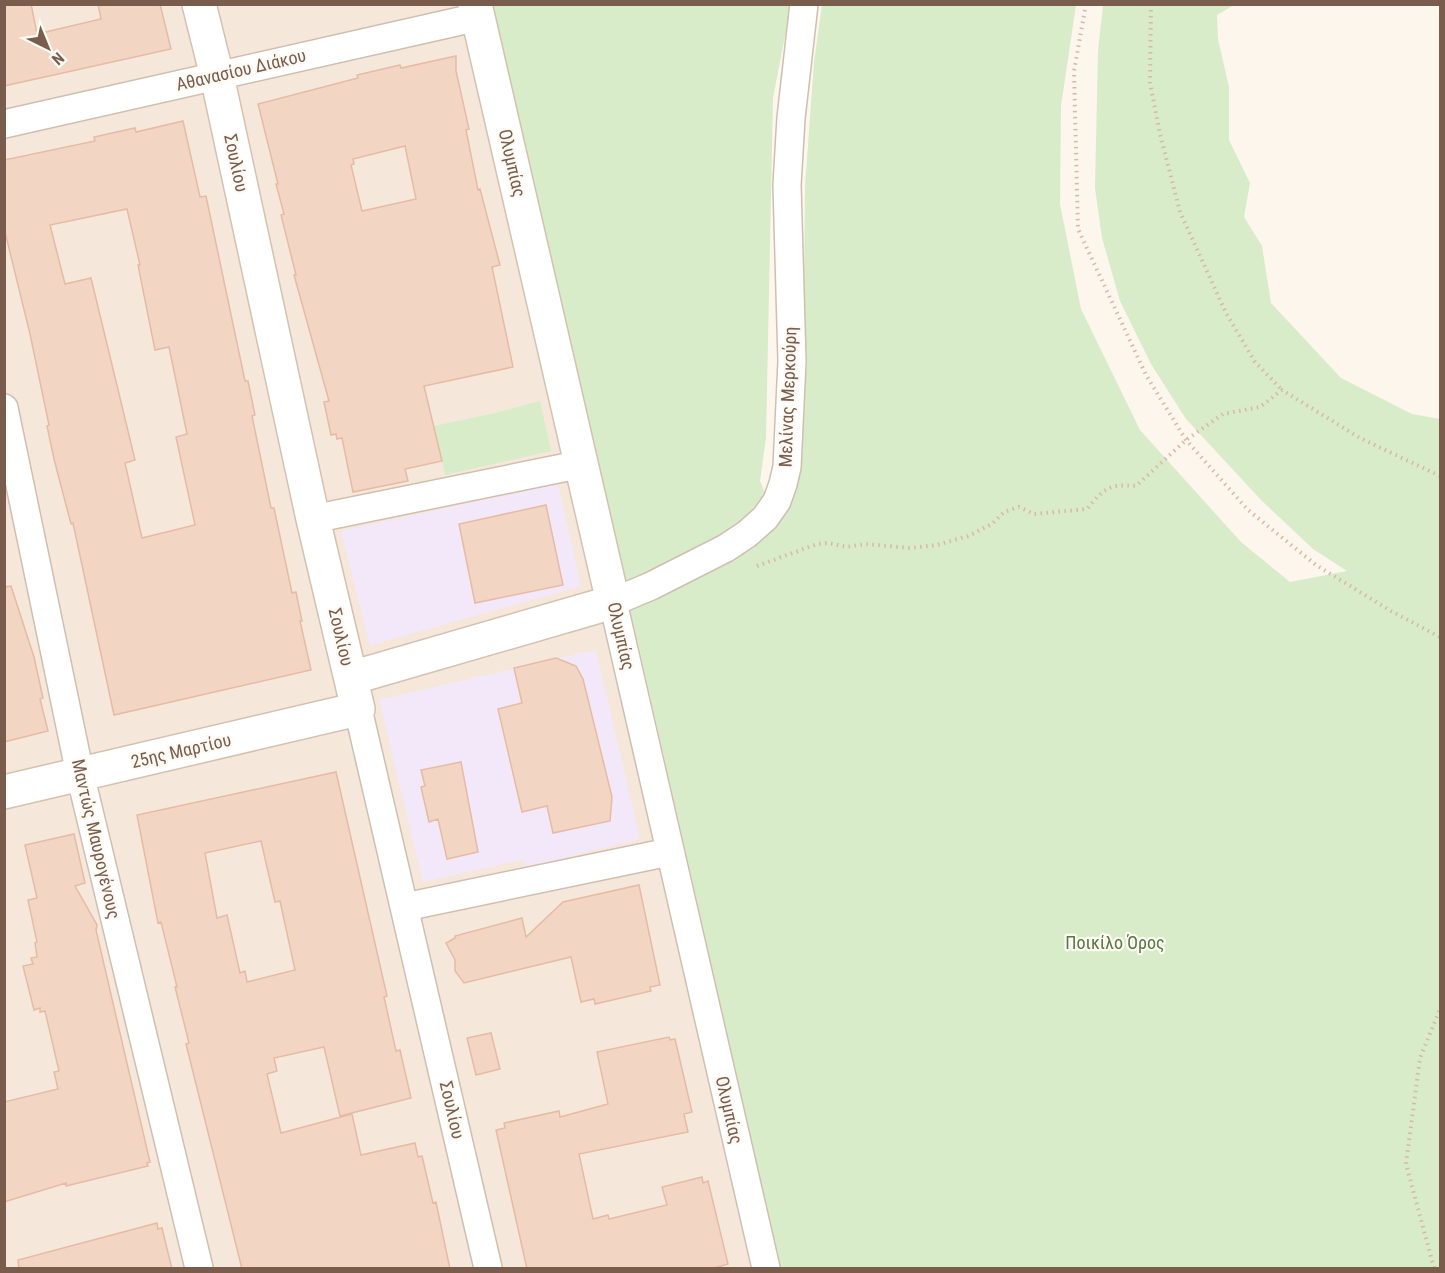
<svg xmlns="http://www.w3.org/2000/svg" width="1445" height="1273" font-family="'Roboto Condensed',sans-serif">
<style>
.residential{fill:#f5e8da}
.education{fill:#f3e8fa}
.green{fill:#d8ecc9}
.building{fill:#f3d5c3;stroke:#e6bba3;stroke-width:1.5;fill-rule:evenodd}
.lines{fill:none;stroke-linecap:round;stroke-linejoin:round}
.street-casing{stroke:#d1beb0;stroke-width:30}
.secondary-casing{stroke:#d6c0b0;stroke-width:36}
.path{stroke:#d9b8a5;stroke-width:4;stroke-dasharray:1.5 4.5;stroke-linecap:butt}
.street{stroke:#fff;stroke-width:27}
.secondary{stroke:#fff;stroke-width:33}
.labels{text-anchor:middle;stroke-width:4.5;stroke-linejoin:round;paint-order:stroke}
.street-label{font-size:18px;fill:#7a5c4d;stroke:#fffaf3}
.park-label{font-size:18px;fill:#537a41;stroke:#fffaf3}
</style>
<rect width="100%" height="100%" fill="#fdf6ec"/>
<!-- residential -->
<path class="residential" d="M 5,5 L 492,5 L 781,1268 L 5,1268 Z"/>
<!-- education -->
<path class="education" d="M 558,484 L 581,586 L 370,645 L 341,531 Z
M 596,650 L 640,839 L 526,867 L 524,859 L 423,882 L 379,700 Z"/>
<!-- green -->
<path class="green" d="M 492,5 L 791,5 L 773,98 L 766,438 L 760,481 L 776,518 L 790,499 L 802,466 L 805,186 L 814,62 L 822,5 L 1076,5 L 1061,106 L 1060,204 L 1081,309 L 1140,430 L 1241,542 L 1290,582 L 1347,571 L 1313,549 L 1261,500 L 1186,419 L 1151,364 L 1120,301 L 1102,238 L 1095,188 L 1098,51 L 1103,5 L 1234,5 L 1217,15 L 1218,39 L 1229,87 L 1229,140 L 1250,183 L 1244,217 L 1262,246 L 1271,303 L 1341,378 L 1412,414 L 1440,419 L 1440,1268 L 781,1268 Z
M 540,401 L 551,451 L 445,475 L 434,426 L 495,413 Z"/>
<!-- building -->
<path class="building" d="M 4,4 L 31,4 L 37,34 L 101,19 L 98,4 L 160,4 L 171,49 L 4,86 Z
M 456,56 L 456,71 L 469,129 L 466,130 L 478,190 L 480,189 L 500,265 L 492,267 L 513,367 L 424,386 L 442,461 L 405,469 L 408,481 L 353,492 L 342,438 L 337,439 L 336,434 L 331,435 L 324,402 L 329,401 L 294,275 L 296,275 L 281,215 L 284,214 L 276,184 L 278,184 L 258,104 L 358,78 L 357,75 L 400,65 L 401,68 ZM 405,146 L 416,199 L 362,211 L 351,165 L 354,164 L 353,159 Z
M 183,121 L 200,197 L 206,196 L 245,381 L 248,381 L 255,415 L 252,416 L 271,508 L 274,508 L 292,593 L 296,592 L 302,621 L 300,621 L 311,670 L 114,715 L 73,523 L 71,524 L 54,459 L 47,426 L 49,425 L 30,334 L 4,228 L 4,160 L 95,141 L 94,137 L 135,128 L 136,132 ZM 127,209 L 140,265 L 138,265 L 155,350 L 169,347 L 187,434 L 176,437 L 195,525 L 142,538 L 125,463 L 135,460 L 91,278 L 65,284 L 50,225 Z
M 546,505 L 563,585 L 475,603 L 459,524 Z
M 11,586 L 34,657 L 43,698 L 40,699 L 48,731 L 4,742 L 4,587 Z
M 556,658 L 576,666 L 583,679 L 612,797 L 610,821 L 553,833 L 547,806 L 522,812 L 498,709 L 522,703 L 514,668 Z
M 461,762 L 478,852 L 447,859 L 438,819 L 429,822 L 421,787 L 425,786 L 421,770 Z
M 336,772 L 387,996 L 384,997 L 396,1051 L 400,1050 L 411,1098 L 340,1116 L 324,1047 L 274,1058 L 277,1071 L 267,1074 L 281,1133 L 352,1114 L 361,1155 L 415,1143 L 418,1157 L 422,1156 L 433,1203 L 436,1202 L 450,1269 L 242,1269 L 186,1044 L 189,1043 L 175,987 L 177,987 L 161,922 L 158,923 L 137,815 ZM 261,841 L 275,902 L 280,901 L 295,970 L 247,982 L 245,971 L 240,973 L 227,915 L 217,918 L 205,853 Z
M 74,834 L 85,883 L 75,886 L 97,925 L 96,930 L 150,1162 L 147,1163 L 148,1166 L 66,1186 L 66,1183 L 4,1202 L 4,1102 L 58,1089 L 54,1072 L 59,1071 L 45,1011 L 40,1012 L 40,1008 L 34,1010 L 23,966 L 33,964 L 31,958 L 37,957 L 35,943 L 37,942 L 28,900 L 37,898 L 25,845 Z
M 639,885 L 660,985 L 650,987 L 651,991 L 595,1004 L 594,999 L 581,1002 L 571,957 L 464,983 L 455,971 L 455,960 L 446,943 L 455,938 L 455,936 L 522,918 L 526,937 L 563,902 Z
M 491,1033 L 500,1069 L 476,1075 L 467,1038 Z
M 669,1037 L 670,1040 L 675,1039 L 692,1112 L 684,1114 L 688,1132 L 579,1154 L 593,1219 L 608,1215 L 609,1219 L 667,1205 L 662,1187 L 702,1177 L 703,1183 L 708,1181 L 728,1264 L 711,1269 L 527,1269 L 496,1130 L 505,1128 L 504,1123 L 559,1111 L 560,1117 L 608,1104 L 597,1052 Z
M 157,1223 L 158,1229 L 162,1228 L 172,1269 L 19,1269 L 18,1260 Z"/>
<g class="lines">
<!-- street casing -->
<g class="street-casing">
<path id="street" d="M 4,124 L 478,17
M 4,408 L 80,774 L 199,1268
M 313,519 L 582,464
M 358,709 L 488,1268
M 405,907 L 669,852
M 766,1268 L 613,602 L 651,586 L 726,548 L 747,534 L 765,518 L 777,501 L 783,484 L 787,467 L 792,361 L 787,185 L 791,118 L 804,4"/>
</g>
<!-- secondary casing -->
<g class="secondary-casing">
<path id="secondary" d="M 351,678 L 613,602 L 475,4
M 4,792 L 358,709 L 313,519 L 217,76 L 199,4"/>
</g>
<!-- path -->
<path class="path" d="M 1086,4 L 1074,71 L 1078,229 L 1146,375 L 1186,440 L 1248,510 L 1316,565 L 1391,611 L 1440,637
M 1151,4 L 1150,83 L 1160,134 L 1180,212 L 1226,313 L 1255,362 L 1282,390
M 757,566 L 817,544 L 829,543 L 847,547 L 866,544 L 910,548 L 937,545 L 968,536 L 992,524 L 1004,512 L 1019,507 L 1034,514 L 1087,509 C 1104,488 1109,484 1136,486 L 1186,440 L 1223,414 L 1260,407 L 1282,390 L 1360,438 L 1440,476
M 1434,1268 L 1406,1164 L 1420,1058 L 1440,1009"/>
<!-- street -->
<use href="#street" class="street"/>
<!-- secondary -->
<use href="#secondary" class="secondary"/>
</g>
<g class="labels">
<!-- street labels -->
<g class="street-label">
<text transform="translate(241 70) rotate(-13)" y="6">Αθανασίου Διάκου</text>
<text transform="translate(236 163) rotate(78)" y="6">Σουλίου</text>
<text transform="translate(512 163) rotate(77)" y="6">Ολυμπίας</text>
<text transform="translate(788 397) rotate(-88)" y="6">Μελίνας Μερκούρη</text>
<text transform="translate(621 636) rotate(77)" y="6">Ολυμπίας</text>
<text transform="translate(341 637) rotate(77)" y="6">Σουλίου</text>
<text transform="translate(181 751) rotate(-13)" y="6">25ης Μαρτίου</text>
<text transform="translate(96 839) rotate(77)" y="6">Μαντώς Μαυρογένους</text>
<text transform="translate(452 1110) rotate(77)" y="6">Σουλίου</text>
<text transform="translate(729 1110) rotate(77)" y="6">Ολυμπίας</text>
</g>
<!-- park labels -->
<g class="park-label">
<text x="1115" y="949">Ποικίλο Όρος</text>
</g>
</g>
<!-- border -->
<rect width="1445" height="1273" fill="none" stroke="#7a5c4d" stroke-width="12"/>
<!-- north arrow -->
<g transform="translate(48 48) rotate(137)" stroke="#fffaf3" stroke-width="4.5" paint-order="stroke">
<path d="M0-4.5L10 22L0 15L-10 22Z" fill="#7a5c4d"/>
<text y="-9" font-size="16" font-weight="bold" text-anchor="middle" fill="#7a5c4d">N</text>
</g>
</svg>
